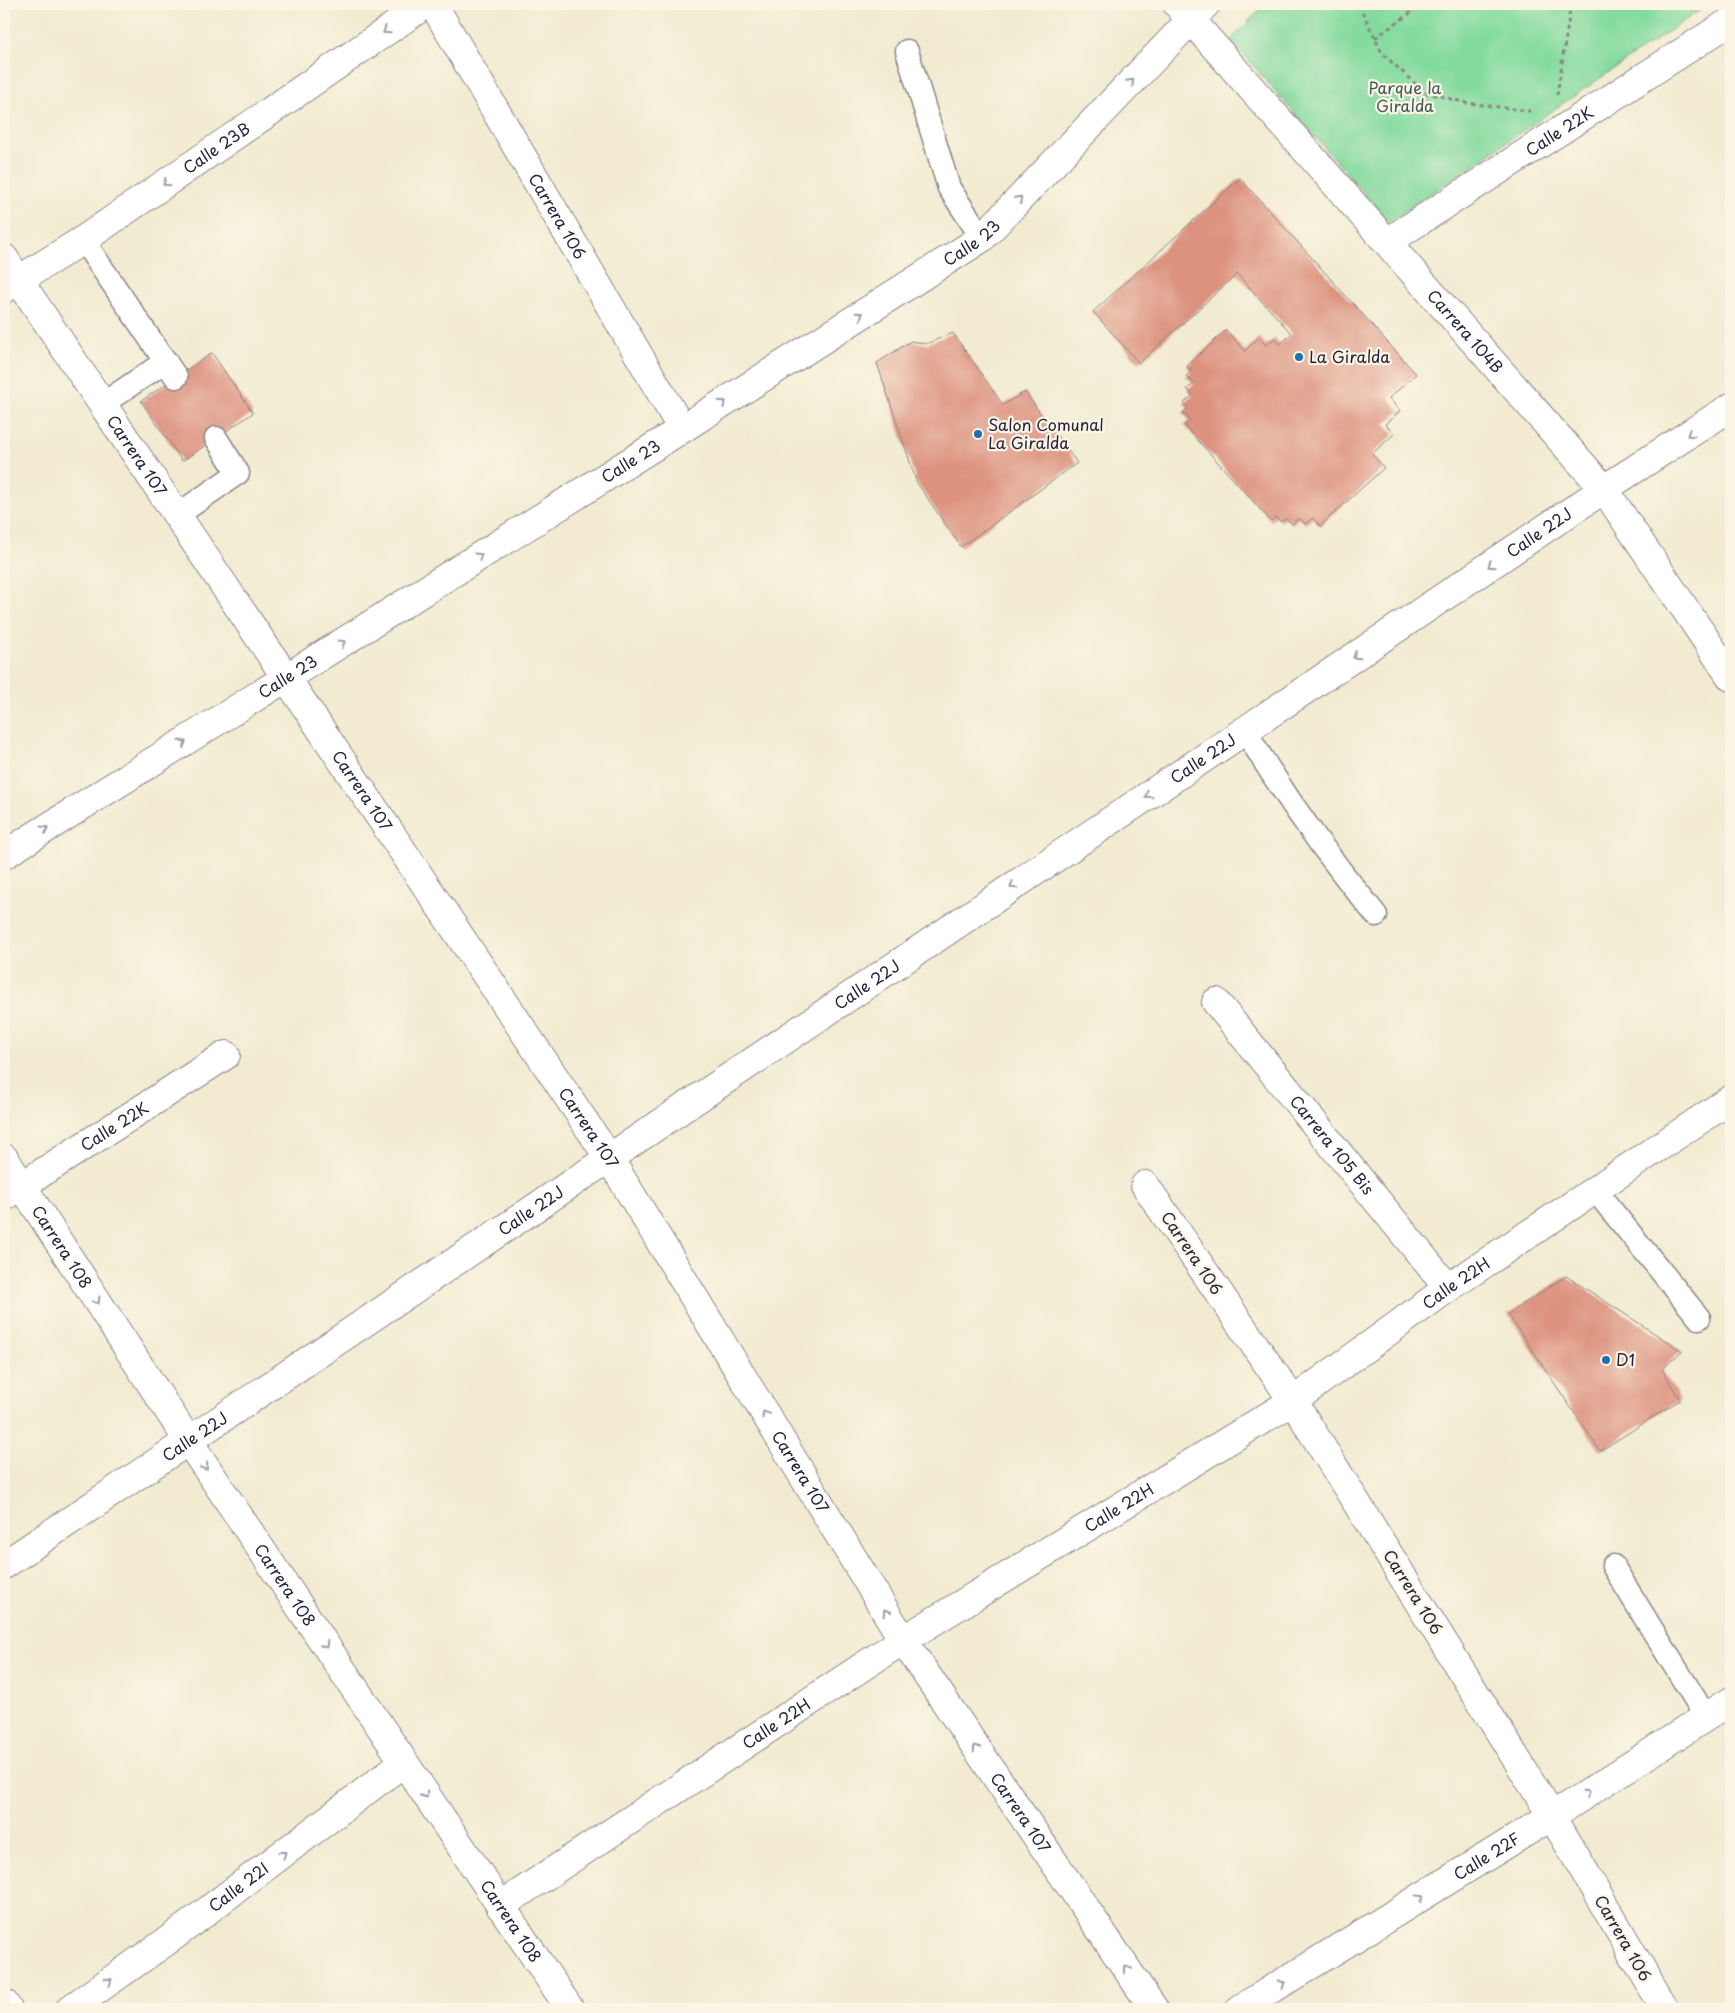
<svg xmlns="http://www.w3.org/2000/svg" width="1735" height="2013" font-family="'Playpen Sans',sans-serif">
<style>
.green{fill:#83da9e;stroke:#527e6c}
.building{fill:#dc927e}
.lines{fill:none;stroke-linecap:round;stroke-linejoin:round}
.service-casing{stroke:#8a8686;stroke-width:25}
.minor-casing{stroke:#8a8686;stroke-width:30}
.tertiary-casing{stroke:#8a8686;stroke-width:30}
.path{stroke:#8a8686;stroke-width:3;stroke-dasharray:4 4;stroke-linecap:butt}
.service{stroke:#fff;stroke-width:22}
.minor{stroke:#fff;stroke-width:28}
.tertiary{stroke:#fff;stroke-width:28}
.oneway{stroke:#9c9ca7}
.poi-dot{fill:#1f6fb2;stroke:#fcf5e5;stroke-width:2}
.labels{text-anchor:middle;stroke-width:4.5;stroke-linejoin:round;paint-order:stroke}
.park-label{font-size:16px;fill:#3f5959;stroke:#fcf5e5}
.street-label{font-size:16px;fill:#22223b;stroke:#fcf5e5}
.poi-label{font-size:16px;fill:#22223b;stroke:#fcf5e5;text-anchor:start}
</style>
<rect width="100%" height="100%" fill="#fcf5e5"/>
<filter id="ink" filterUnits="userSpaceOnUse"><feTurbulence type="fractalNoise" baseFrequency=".02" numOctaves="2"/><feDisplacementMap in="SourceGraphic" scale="10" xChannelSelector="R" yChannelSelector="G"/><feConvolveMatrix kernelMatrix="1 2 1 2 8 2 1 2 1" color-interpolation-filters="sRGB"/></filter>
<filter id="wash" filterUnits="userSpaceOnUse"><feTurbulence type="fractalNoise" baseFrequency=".0096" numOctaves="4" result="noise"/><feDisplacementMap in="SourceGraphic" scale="20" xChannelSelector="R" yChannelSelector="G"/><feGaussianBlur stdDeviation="1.12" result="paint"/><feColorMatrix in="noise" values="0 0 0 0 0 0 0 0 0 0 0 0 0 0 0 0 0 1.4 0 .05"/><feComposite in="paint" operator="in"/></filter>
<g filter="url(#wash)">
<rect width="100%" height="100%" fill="#f2ebd1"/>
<!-- green -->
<path class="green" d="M 1265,4 L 1709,4 L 1389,222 L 1231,40 Z"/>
<g id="blocks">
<!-- building -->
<path class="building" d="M 1240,178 L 1416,374 L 1389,398 L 1400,411 L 1385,424 L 1394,434 L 1372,454 L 1384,468 L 1320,526 L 1313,518 L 1305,524 L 1299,518 L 1292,524 L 1286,518 L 1281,522 L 1276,517 L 1271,521 L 1184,425 L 1190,421 L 1183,413 L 1188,408 L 1184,403 L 1193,395 L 1187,389 L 1194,384 L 1186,376 L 1191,371 L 1187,366 L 1226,330 L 1245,351 L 1259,337 L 1266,345 L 1275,338 L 1280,344 L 1292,334 L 1237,274 L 1139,363 L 1093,312 Z
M 953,333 L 1003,405 L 1025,392 L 1077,463 L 961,547 L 917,483 L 877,363 L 911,341 L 926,344 Z
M 212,353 L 253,413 L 182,461 L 141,401 Z
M 1566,1276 L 1682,1351 L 1662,1369 L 1680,1400 L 1600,1451 L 1508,1314 Z"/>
</g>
</g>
<g filter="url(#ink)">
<use href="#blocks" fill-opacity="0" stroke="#8a8686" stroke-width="1"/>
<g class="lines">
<!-- service casing -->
<g class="service-casing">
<path id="service" d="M 907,51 L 949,188 L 982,238
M 83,240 L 176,377
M 101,405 L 166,361
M 176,516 L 238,473 L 216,438
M 1245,730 C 1284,796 1327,856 1376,915
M 1595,1190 L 1699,1318
M 1613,1566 L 1706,1717"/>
</g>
<!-- minor casing -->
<g class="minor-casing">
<g id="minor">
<path id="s1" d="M 433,4 L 682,429"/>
<path id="s2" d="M 1387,242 L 1731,21"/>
<path id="s3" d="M 4,258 L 609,1158 L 903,1640 L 1154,2009"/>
<path id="s4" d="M 4,289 L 83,240 L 426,4"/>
<path id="s5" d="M 4,855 L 682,429 L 982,238 L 1206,4"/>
<path id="s6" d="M 1216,1002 L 1448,1288"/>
<path id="s7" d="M 4,1158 L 189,1442 L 570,2009"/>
<path id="s8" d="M 4,1197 L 226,1055"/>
<path id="s9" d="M 4,1565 L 1604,489 L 1731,407"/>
<path id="s10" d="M 500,1906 L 903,1640 L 1293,1401 L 1145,1185"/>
<path d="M 4,2003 L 8,2009"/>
<path id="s11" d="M 70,2009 L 174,1936 L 404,1762"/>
<path id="s12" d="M 1240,2009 L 1552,1816 L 1731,1701"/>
</g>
</g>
<!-- tertiary casing -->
<g class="tertiary-casing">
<g id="tertiary">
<path id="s13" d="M 1177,4 L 1604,489 L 1731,677"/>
<path id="s14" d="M 1665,2009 L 1552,1816 L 1293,1401 L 1448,1288 L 1731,1099"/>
</g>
</g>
<!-- path -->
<path class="path" d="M 1361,4 L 1362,11 L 1382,53 L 1424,92 L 1467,103 L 1530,111
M 1375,38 L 1423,4
M 1557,95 L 1571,4"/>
<!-- service -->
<use href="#service" class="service"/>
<!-- minor -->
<use href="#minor" class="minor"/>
<!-- tertiary -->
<use href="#tertiary" class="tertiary"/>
</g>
<!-- one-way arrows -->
<defs><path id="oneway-chevron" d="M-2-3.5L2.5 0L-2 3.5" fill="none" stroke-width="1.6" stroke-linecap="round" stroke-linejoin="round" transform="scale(1.25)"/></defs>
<g class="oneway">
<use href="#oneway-chevron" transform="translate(386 31) rotate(145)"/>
<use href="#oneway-chevron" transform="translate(1131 82) rotate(-46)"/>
<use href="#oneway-chevron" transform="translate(166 183) rotate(145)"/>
<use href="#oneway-chevron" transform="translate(1019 199) rotate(-46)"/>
<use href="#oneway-chevron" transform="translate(860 315) rotate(-33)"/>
<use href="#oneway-chevron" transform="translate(723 403) rotate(-33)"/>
<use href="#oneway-chevron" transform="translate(1690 434) rotate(147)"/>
<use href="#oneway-chevron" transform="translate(479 556) rotate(-32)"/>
<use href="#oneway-chevron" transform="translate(1491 565) rotate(146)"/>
<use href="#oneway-chevron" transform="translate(342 643) rotate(-32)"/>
<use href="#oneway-chevron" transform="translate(1356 656) rotate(146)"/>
<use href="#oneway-chevron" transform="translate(183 743) rotate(-32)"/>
<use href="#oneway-chevron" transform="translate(1148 795) rotate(146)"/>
<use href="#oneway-chevron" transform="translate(45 829) rotate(-32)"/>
<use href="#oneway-chevron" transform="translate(1013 886) rotate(146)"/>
<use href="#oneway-chevron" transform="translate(97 1301) rotate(57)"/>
<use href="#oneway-chevron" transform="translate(765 1414) rotate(-121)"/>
<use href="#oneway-chevron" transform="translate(205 1467) rotate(56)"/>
<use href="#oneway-chevron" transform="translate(886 1612) rotate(-121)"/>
<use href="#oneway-chevron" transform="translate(325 1645) rotate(56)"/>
<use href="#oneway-chevron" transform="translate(976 1748) rotate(-124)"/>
<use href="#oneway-chevron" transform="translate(1587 1793) rotate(-33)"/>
<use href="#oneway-chevron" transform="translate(425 1795) rotate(56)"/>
<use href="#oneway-chevron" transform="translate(283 1854) rotate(-37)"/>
<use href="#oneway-chevron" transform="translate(1420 1898) rotate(-32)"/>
<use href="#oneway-chevron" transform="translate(1127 1969) rotate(-124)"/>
<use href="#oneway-chevron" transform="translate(109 1981) rotate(-35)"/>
<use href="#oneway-chevron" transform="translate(1282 1984) rotate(-32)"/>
</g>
</g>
<!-- markers -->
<g class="poi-dot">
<circle cx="1299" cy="357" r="5"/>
<circle cx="978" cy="434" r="5"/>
<circle cx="1606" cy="1360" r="5"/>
</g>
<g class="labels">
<!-- park labels -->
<g class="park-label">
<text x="1405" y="94">Parque la<tspan x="1405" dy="18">Giralda</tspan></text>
</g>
<!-- street labels -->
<g class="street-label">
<text dy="6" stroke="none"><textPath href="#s2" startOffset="205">Calle 22K</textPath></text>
<text dy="6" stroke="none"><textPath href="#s4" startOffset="255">Calle 23B</textPath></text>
<text dy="6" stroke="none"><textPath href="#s1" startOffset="246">Carrera 106</textPath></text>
<text dy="6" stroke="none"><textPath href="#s5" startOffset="1145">Calle 23</textPath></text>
<text dy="6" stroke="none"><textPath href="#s13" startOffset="436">Carrera 104B</textPath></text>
<text dy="6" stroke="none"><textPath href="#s3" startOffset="238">Carrera 107</textPath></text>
<text dy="6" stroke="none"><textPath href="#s5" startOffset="740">Calle 23</textPath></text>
<text dy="6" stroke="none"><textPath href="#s9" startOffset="1850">Calle 22J</textPath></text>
<text dy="6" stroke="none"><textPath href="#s5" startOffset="335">Calle 23</textPath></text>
<text dy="6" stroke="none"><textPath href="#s9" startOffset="1445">Calle 22J</textPath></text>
<text dy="6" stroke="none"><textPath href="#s3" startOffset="642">Carrera 107</textPath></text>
<text dy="6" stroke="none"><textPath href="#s9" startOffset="1040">Calle 22J</textPath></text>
<text dy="6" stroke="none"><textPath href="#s8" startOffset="131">Calle 22K</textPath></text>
<text dy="6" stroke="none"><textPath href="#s3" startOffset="1048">Carrera 107</textPath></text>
<text dy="6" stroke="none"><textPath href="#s6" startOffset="184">Carrera 105 Bis</textPath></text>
<text dy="6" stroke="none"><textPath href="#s9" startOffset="635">Calle 22J</textPath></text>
<text dy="6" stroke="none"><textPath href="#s7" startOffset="106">Carrera 108</textPath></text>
<text transform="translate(1192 1253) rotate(56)" y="6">Carrera 106</text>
<text dy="6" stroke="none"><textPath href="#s14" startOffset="914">Calle 22H</textPath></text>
<text dy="6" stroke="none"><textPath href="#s9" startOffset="230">Calle 22J</textPath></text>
<text dy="6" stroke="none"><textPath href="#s3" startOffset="1452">Carrera 107</textPath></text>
<text dy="6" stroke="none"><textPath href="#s10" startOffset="736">Calle 22H</textPath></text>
<text dy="6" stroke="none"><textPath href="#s7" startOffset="511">Carrera 108</textPath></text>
<text transform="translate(1413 1592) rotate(58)" y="6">Carrera 106</text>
<text dy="6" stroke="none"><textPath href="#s10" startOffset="331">Calle 22H</textPath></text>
<text dy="6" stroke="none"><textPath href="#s3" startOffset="1858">Carrera 107</textPath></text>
<text dy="6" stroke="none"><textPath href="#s12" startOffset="290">Calle 22F</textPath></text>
<text dy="6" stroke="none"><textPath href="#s11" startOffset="208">Calle 22I</textPath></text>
<text dy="6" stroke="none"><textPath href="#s7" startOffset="916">Carrera 108</textPath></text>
<text transform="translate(1623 1938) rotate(60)" y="6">Carrera 106</text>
</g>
<!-- poi labels -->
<g class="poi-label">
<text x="1309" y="363">La Giralda</text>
<text x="988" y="431">Salon Comunal<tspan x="988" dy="18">La Giralda</tspan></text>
<text x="1616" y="1366">D1</text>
</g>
</g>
<!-- margin -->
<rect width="1735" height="2013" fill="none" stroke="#fcf5e5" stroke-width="20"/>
</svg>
